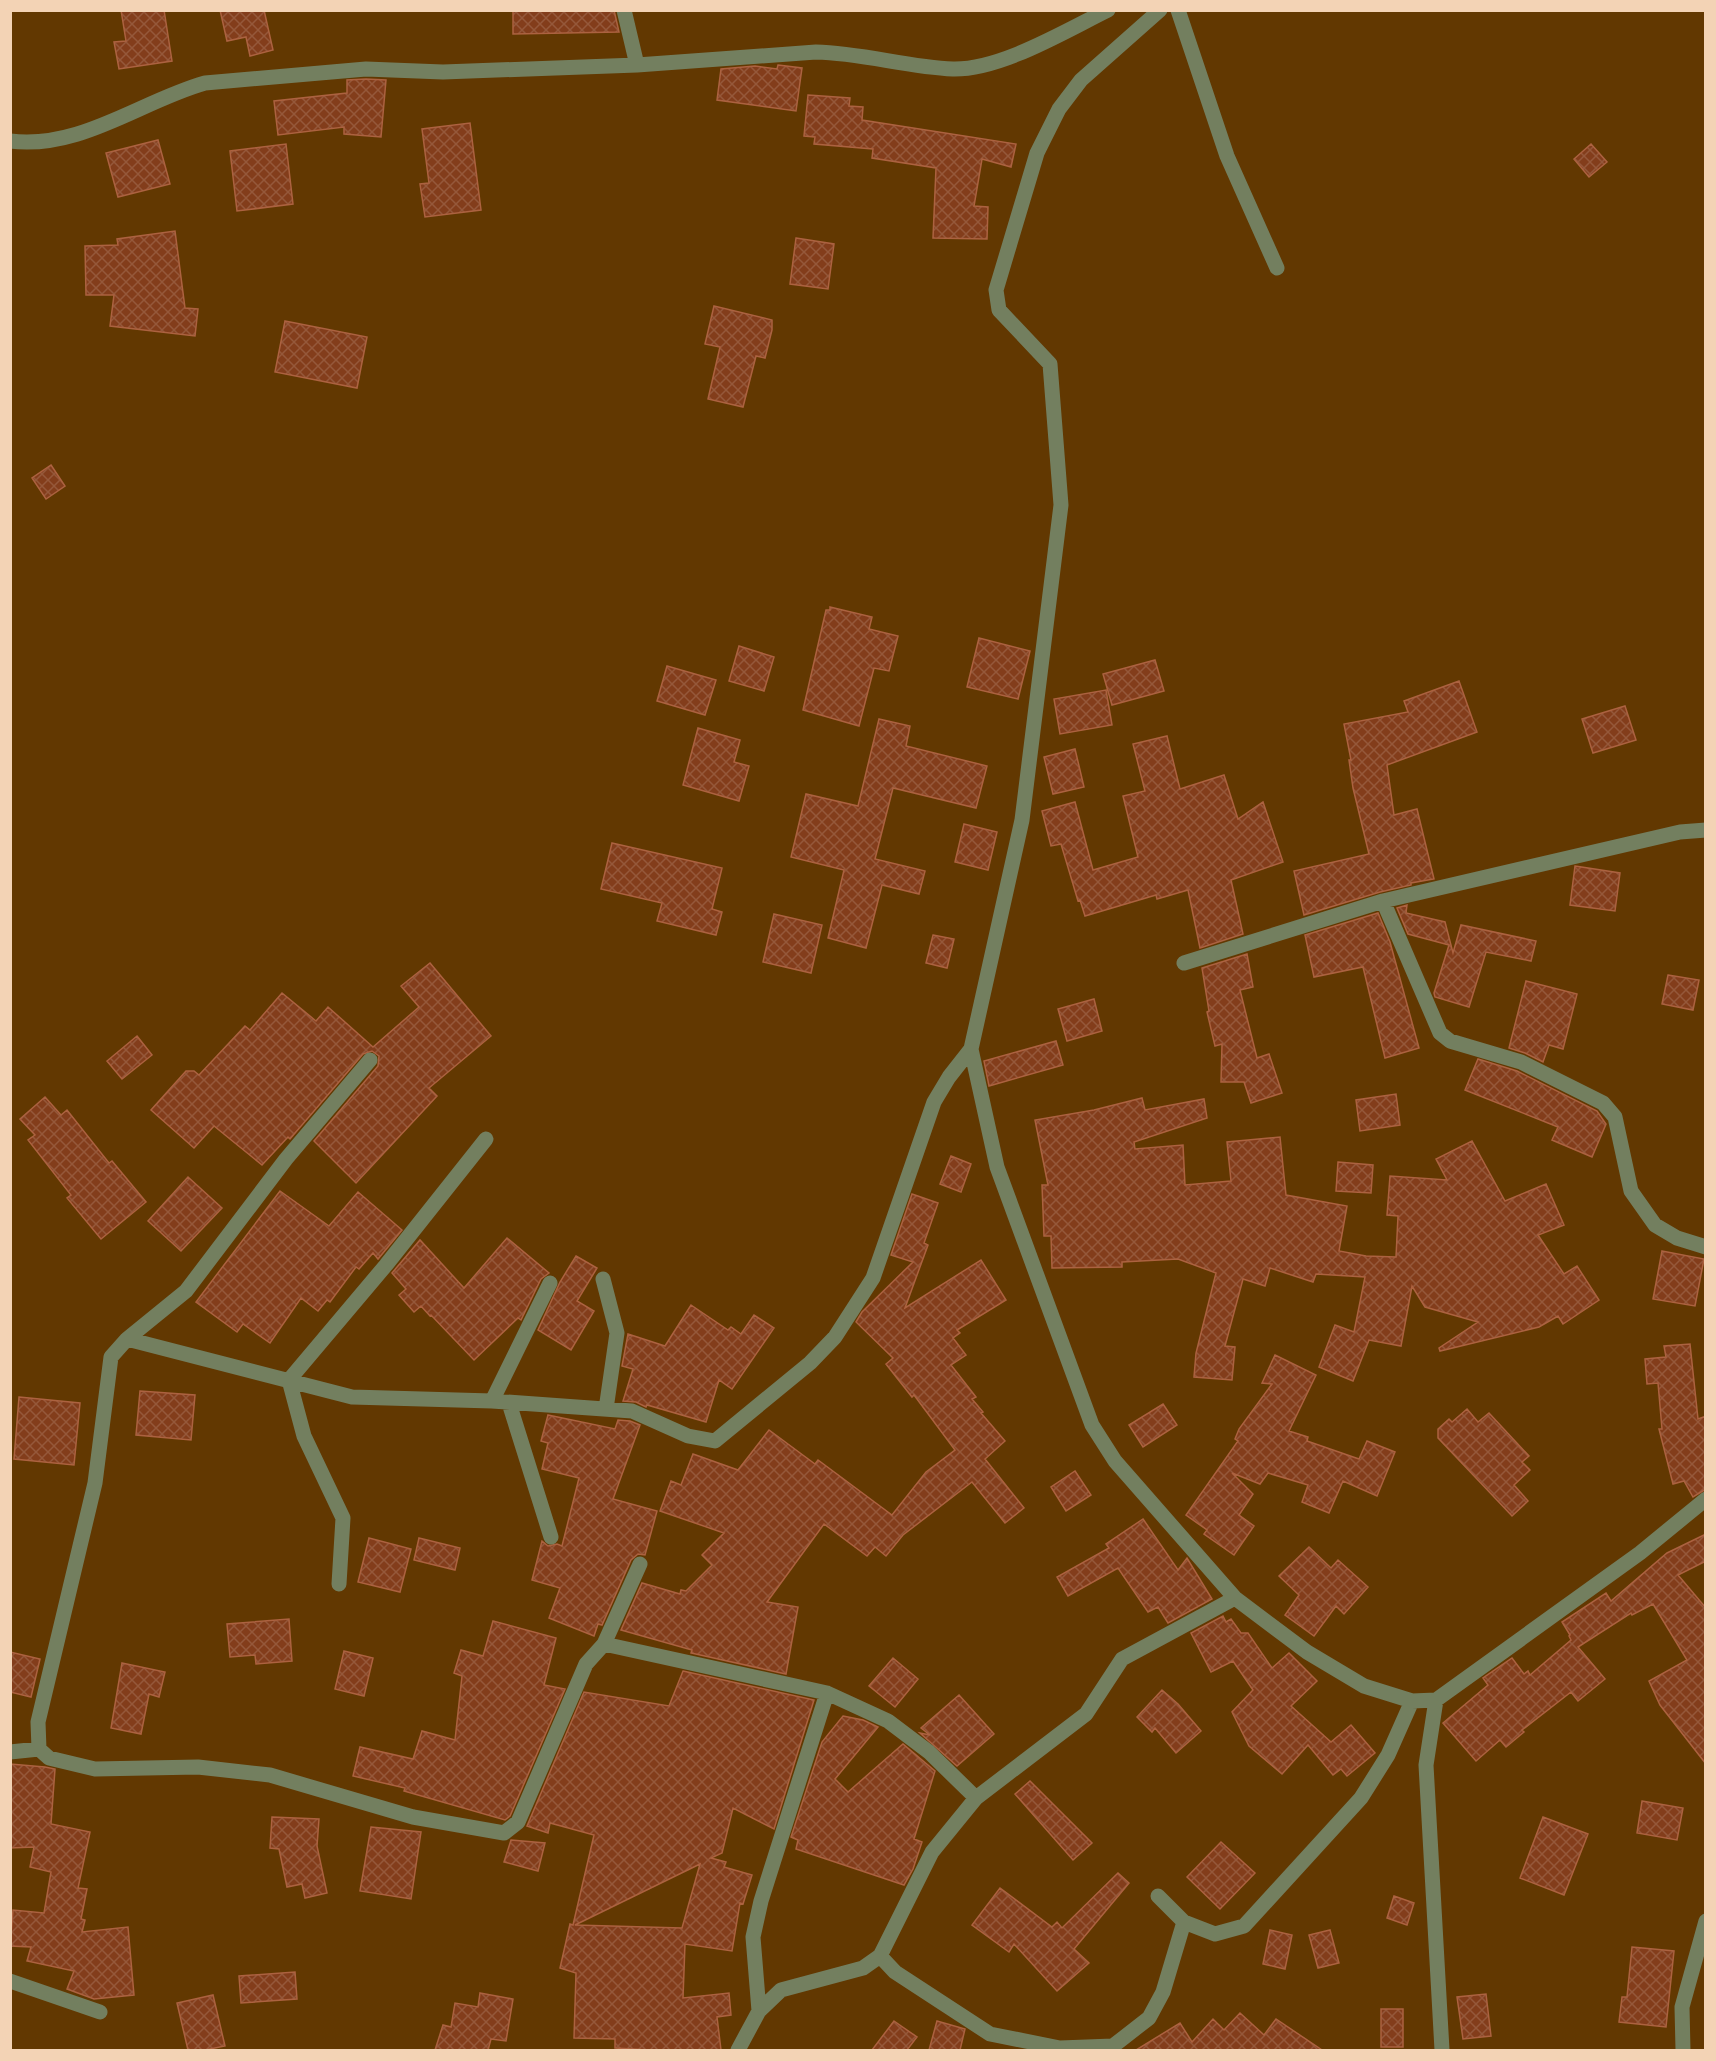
<svg xmlns="http://www.w3.org/2000/svg" width="1716" height="2061" font-family="'Roboto Condensed',sans-serif">
<style>
.building{fill:url(#building-cross-hatch);stroke:#ac6240;stroke-width:1.5;fill-rule:evenodd}
.lines{fill:none;stroke-linecap:round;stroke-linejoin:round}
.minor{stroke:#737f5f;stroke-width:15}
</style>
<defs>
<pattern id="building-cross-hatch" width="8" height="8" patternUnits="userSpaceOnUse" patternTransform="scale(1.5)"><rect width="8" height="8" fill="#833d1b"/><path d="M0 0l8 8M0 8l8-8" fill="none" stroke="#95583a"/></pattern>
</defs>
<rect width="100%" height="100%" fill="#623801"/>
<!-- building -->
<path class="building" d="M 121,10 L 164,10 L 172,61 L 119,69 L 114,42 L 126,41 Z
M 220,10 L 264,10 L 273,50 L 250,56 L 246,37 L 227,41 Z
M 513,10 L 614,10 L 619,32 L 513,34 Z
M 778,65 L 802,68 L 796,111 L 717,100 L 721,69 L 755,66 L 777,69 Z
M 366,79 L 386,80 L 381,137 L 344,134 L 344,127 L 278,135 L 274,101 L 347,93 L 347,80 Z
M 808,95 L 850,98 L 849,106 L 863,107 L 862,120 L 1016,144 L 1011,167 L 982,159 L 974,206 L 988,207 L 987,239 L 933,238 L 936,168 L 872,158 L 873,149 L 814,144 L 815,137 L 804,136 Z
M 470,123 L 481,210 L 425,217 L 420,184 L 429,183 L 422,129 Z
M 158,140 L 170,184 L 118,197 L 106,153 Z
M 286,144 L 293,204 L 237,211 L 230,151 Z
M 1591,144 L 1607,162 L 1589,177 L 1574,159 Z
M 175,231 L 185,308 L 198,309 L 195,336 L 110,326 L 114,295 L 86,295 L 85,246 L 118,245 L 117,239 Z
M 796,238 L 834,244 L 828,289 L 790,284 Z
M 714,306 L 772,320 L 772,330 L 765,358 L 756,356 L 743,407 L 708,399 L 720,347 L 705,344 Z
M 285,321 L 367,337 L 357,388 L 275,372 Z
M 51,465 L 65,486 L 46,499 L 32,478 Z
M 830,607 L 872,617 L 869,629 L 898,636 L 889,671 L 874,668 L 859,726 L 803,710 L 826,610 L 830,610 Z
M 979,638 L 1030,651 L 1018,699 L 967,687 Z
M 739,646 L 774,657 L 764,691 L 729,681 Z
M 1155,660 L 1164,691 L 1112,705 L 1103,674 Z
M 667,666 L 716,680 L 705,715 L 657,701 Z
M 1459,681 L 1477,732 L 1387,765 L 1394,815 L 1417,809 L 1434,879 L 1411,883 L 1411,885 L 1380,892 L 1304,915 L 1294,871 L 1369,854 L 1353,788 L 1349,760 L 1351,760 L 1344,724 L 1408,712 L 1404,701 Z
M 1106,690 L 1112,725 L 1060,734 L 1054,699 Z
M 1625,706 L 1636,740 L 1593,753 L 1582,719 Z
M 879,719 L 910,726 L 906,746 L 987,766 L 976,808 L 893,788 L 875,859 L 925,871 L 919,894 L 882,885 L 866,948 L 828,938 L 844,870 L 791,857 L 806,794 L 858,806 Z
M 698,728 L 740,740 L 734,762 L 749,766 L 739,801 L 683,785 Z
M 1167,736 L 1180,789 L 1224,775 L 1238,819 L 1263,802 L 1283,862 L 1231,880 L 1243,934 L 1200,948 L 1188,890 L 1157,899 L 1156,895 L 1085,916 L 1080,900 L 1078,901 L 1061,844 L 1051,846 L 1042,811 L 1075,802 L 1093,870 L 1138,857 L 1123,796 L 1145,791 L 1133,744 Z
M 1075,749 L 1084,787 L 1053,794 L 1044,757 Z
M 964,824 L 997,832 L 988,870 L 955,862 Z
M 612,843 L 722,868 L 712,909 L 722,912 L 716,935 L 657,921 L 662,903 L 601,889 Z
M 1575,866 L 1620,873 L 1615,911 L 1570,905 Z
M 1407,905 L 1406,913 L 1445,922 L 1453,953 L 1461,925 L 1536,941 L 1531,961 L 1486,952 L 1469,1007 L 1435,997 L 1434,993 L 1449,945 L 1408,934 L 1397,908 Z
M 1378,913 L 1390,942 L 1419,1048 L 1385,1058 L 1363,967 L 1314,977 L 1305,935 Z
M 774,914 L 822,925 L 811,973 L 763,962 Z
M 933,935 L 954,939 L 947,968 L 926,963 Z
M 1247,954 L 1253,987 L 1240,990 L 1257,1058 L 1269,1054 L 1282,1093 L 1251,1103 L 1244,1082 L 1221,1082 L 1222,1044 L 1215,1046 L 1207,1012 L 1209,1011 L 1202,968 Z
M 430,963 L 491,1036 L 429,1088 L 437,1096 L 356,1183 L 314,1141 L 378,1066 L 379,1056 L 372,1051 L 363,1054 L 290,1139 L 288,1137 L 262,1165 L 214,1126 L 194,1148 L 151,1110 L 186,1071 L 194,1071 L 199,1075 L 245,1026 L 250,1030 L 282,993 L 316,1021 L 328,1007 L 373,1047 L 419,1007 L 401,986 Z
M 1668,975 L 1699,980 L 1693,1010 L 1662,1004 Z
M 1526,981 L 1577,994 L 1563,1049 L 1549,1045 L 1543,1062 L 1525,1053 L 1509,1048 Z
M 1094,999 L 1102,1031 L 1067,1041 L 1058,1009 Z
M 137,1036 L 152,1055 L 122,1079 L 107,1061 Z
M 1056,1041 L 1063,1065 L 989,1086 L 984,1061 Z
M 1478,1059 L 1517,1071 L 1597,1111 L 1606,1124 L 1592,1157 L 1552,1140 L 1558,1127 L 1465,1090 Z
M 1396,1094 L 1400,1125 L 1360,1131 L 1356,1100 Z
M 45,1097 L 61,1115 L 67,1110 L 109,1163 L 112,1161 L 146,1202 L 101,1239 L 67,1198 L 71,1195 L 28,1140 L 35,1135 L 20,1119 Z
M 1142,1098 L 1145,1110 L 1204,1099 L 1207,1118 L 1134,1142 L 1135,1149 L 1183,1145 L 1185,1185 L 1231,1181 L 1227,1142 L 1280,1137 L 1286,1195 L 1347,1206 L 1339,1251 L 1366,1256 L 1396,1257 L 1398,1216 L 1387,1215 L 1390,1176 L 1447,1180 L 1436,1159 L 1472,1141 L 1505,1201 L 1546,1184 L 1564,1225 L 1538,1235 L 1564,1274 L 1577,1266 L 1599,1300 L 1563,1324 L 1558,1316 L 1539,1327 L 1440,1351 L 1439,1348 L 1478,1322 L 1425,1307 L 1412,1286 L 1401,1346 L 1369,1340 L 1353,1381 L 1319,1367 L 1335,1325 L 1354,1332 L 1365,1277 L 1316,1274 L 1313,1282 L 1270,1268 L 1265,1286 L 1243,1279 L 1225,1346 L 1235,1347 L 1232,1380 L 1194,1377 L 1196,1353 L 1216,1273 L 1178,1259 L 1122,1262 L 1122,1267 L 1052,1268 L 1051,1236 L 1044,1236 L 1042,1185 L 1048,1185 L 1035,1120 L 1094,1110 Z
M 951,1156 L 971,1164 L 961,1192 L 940,1184 Z
M 1338,1162 L 1373,1165 L 1371,1193 L 1336,1191 Z
M 188,1177 L 222,1208 L 181,1251 L 148,1221 Z
M 280,1191 L 329,1226 L 358,1192 L 402,1230 L 378,1259 L 373,1253 L 359,1269 L 356,1267 L 330,1302 L 327,1300 L 318,1311 L 301,1298 L 270,1343 L 243,1324 L 237,1332 L 196,1302 Z
M 912,1194 L 938,1203 L 924,1243 L 928,1245 L 905,1308 L 981,1260 L 1006,1300 L 957,1330 L 960,1333 L 953,1338 L 966,1355 L 951,1365 L 976,1397 L 972,1399 L 983,1412 L 981,1413 L 1005,1441 L 985,1459 L 1024,1508 L 1005,1523 L 972,1482 L 903,1535 L 886,1556 L 875,1547 L 867,1556 L 824,1524 L 767,1602 L 798,1607 L 786,1674 L 691,1653 L 692,1650 L 621,1630 L 642,1583 L 680,1594 L 681,1590 L 686,1591 L 712,1565 L 702,1555 L 724,1533 L 660,1511 L 671,1481 L 681,1485 L 693,1454 L 738,1470 L 769,1430 L 815,1464 L 818,1460 L 892,1515 L 926,1472 L 955,1450 L 914,1395 L 912,1397 L 886,1364 L 893,1358 L 856,1322 L 862,1312 L 913,1262 L 891,1255 Z
M 507,1238 L 549,1273 L 541,1279 L 521,1320 L 518,1318 L 474,1360 L 431,1315 L 430,1316 L 421,1306 L 414,1312 L 399,1295 L 406,1289 L 392,1273 L 420,1240 L 464,1288 Z
M 1662,1251 L 1704,1259 L 1695,1306 L 1653,1299 Z
M 576,1256 L 597,1268 L 577,1301 L 594,1311 L 571,1350 L 538,1330 L 560,1282 Z
M 691,1305 L 728,1330 L 731,1327 L 741,1334 L 754,1315 L 774,1328 L 732,1389 L 719,1380 L 706,1422 L 647,1405 L 646,1407 L 636,1402 L 623,1401 L 633,1369 L 622,1366 L 628,1334 L 665,1346 Z
M 1690,1344 L 1698,1419 L 1706,1416 L 1706,1489 L 1693,1497 L 1684,1481 L 1673,1484 L 1659,1429 L 1662,1429 L 1658,1383 L 1647,1384 L 1645,1359 L 1666,1357 L 1664,1346 Z
M 1275,1355 L 1316,1375 L 1289,1431 L 1308,1437 L 1307,1441 L 1359,1459 L 1367,1441 L 1395,1452 L 1377,1496 L 1343,1481 L 1329,1513 L 1302,1502 L 1308,1485 L 1268,1473 L 1260,1484 L 1232,1473 L 1253,1494 L 1239,1515 L 1254,1526 L 1234,1555 L 1204,1534 L 1207,1530 L 1186,1515 L 1238,1441 L 1235,1439 L 1239,1429 L 1272,1384 L 1262,1383 Z
M 140,1391 L 195,1395 L 191,1440 L 136,1435 Z
M 19,1397 L 80,1403 L 74,1465 L 14,1459 Z
M 1163,1404 L 1177,1425 L 1143,1447 L 1129,1425 Z
M 1467,1409 L 1478,1422 L 1489,1413 L 1529,1456 L 1522,1462 L 1530,1470 L 1514,1485 L 1528,1501 L 1512,1516 L 1438,1438 L 1438,1429 L 1449,1419 L 1452,1422 Z
M 548,1415 L 615,1429 L 618,1420 L 630,1421 L 640,1425 L 613,1499 L 657,1511 L 645,1555 L 638,1554 L 631,1560 L 602,1625 L 598,1624 L 594,1636 L 549,1618 L 560,1588 L 532,1580 L 542,1541 L 548,1546 L 557,1544 L 562,1546 L 579,1478 L 542,1469 L 548,1443 L 541,1441 Z
M 1075,1471 L 1091,1495 L 1066,1511 L 1051,1487 Z
M 1143,1519 L 1178,1570 L 1187,1558 L 1212,1599 L 1168,1623 L 1158,1607 L 1148,1612 L 1118,1568 L 1068,1596 L 1057,1577 L 1109,1548 L 1106,1544 Z
M 1706,1534 L 1706,1561 L 1678,1575 L 1706,1608 L 1706,1764 L 1660,1705 L 1649,1681 L 1687,1660 L 1653,1604 L 1632,1615 L 1631,1613 L 1578,1647 L 1605,1679 L 1578,1701 L 1571,1692 L 1522,1730 L 1524,1732 L 1506,1747 L 1500,1740 L 1476,1761 L 1443,1723 L 1488,1685 L 1483,1678 L 1512,1658 L 1524,1674 L 1528,1671 L 1530,1675 L 1571,1640 L 1569,1636 L 1570,1635 L 1562,1622 L 1606,1593 L 1611,1601 L 1667,1553 Z
M 369,1538 L 411,1549 L 400,1592 L 358,1582 Z
M 419,1538 L 460,1548 L 455,1570 L 414,1560 Z
M 1309,1547 L 1331,1568 L 1338,1560 L 1368,1587 L 1344,1614 L 1336,1606 L 1314,1636 L 1285,1615 L 1299,1595 L 1279,1576 Z
M 1223,1616 L 1226,1622 L 1231,1619 L 1241,1633 L 1248,1633 L 1272,1668 L 1289,1653 L 1317,1681 L 1291,1706 L 1331,1742 L 1351,1725 L 1375,1753 L 1347,1776 L 1341,1769 L 1333,1775 L 1308,1745 L 1282,1774 L 1249,1746 L 1232,1712 L 1253,1690 L 1233,1661 L 1211,1672 L 1191,1633 Z
M 289,1619 L 292,1661 L 256,1664 L 255,1655 L 230,1657 L 227,1624 Z
M 493,1621 L 556,1638 L 544,1685 L 565,1689 L 510,1816 L 505,1820 L 404,1791 L 405,1788 L 353,1776 L 360,1747 L 413,1759 L 422,1731 L 455,1740 L 462,1676 L 454,1673 L 461,1650 L 483,1656 Z
M 344,1651 L 373,1658 L 364,1696 L 335,1689 Z
M 10,1652 L 40,1659 L 31,1697 L 10,1692 Z
M 893,1658 L 918,1679 L 895,1707 L 869,1686 Z
M 122,1663 L 165,1672 L 159,1697 L 149,1694 L 141,1734 L 111,1728 Z
M 683,1671 L 814,1700 L 774,1829 L 733,1808 L 722,1853 L 711,1858 L 726,1862 L 724,1867 L 752,1875 L 743,1904 L 740,1903 L 732,1951 L 685,1944 L 683,1998 L 729,1993 L 731,2015 L 717,2017 L 721,2050 L 650,2050 L 615,2048 L 615,2039 L 574,2038 L 576,1973 L 560,1968 L 570,1924 L 573,1925 L 594,1835 L 550,1823 L 548,1833 L 527,1826 L 584,1692 L 669,1706 ZM 700,1864 L 682,1928 L 575,1925 Z
M 1162,1690 L 1178,1704 L 1201,1731 L 1176,1753 L 1155,1728 L 1152,1732 L 1137,1717 Z
M 959,1695 L 994,1734 L 957,1766 L 920,1733 L 930,1735 L 921,1728 Z
M 843,1716 L 863,1720 L 878,1727 L 835,1779 L 848,1792 L 903,1744 L 935,1771 L 914,1839 L 922,1842 L 913,1869 L 904,1885 L 796,1849 L 798,1840 L 791,1837 L 822,1742 Z
M 10,1764 L 45,1767 L 55,1769 L 51,1824 L 90,1832 L 78,1888 L 87,1889 L 81,1919 L 85,1920 L 82,1932 L 128,1927 L 134,1995 L 94,1999 L 67,1989 L 74,1971 L 27,1961 L 31,1947 L 10,1946 L 13,1910 L 44,1913 L 51,1872 L 30,1867 L 34,1847 L 10,1848 Z
M 1030,1781 L 1092,1843 L 1073,1860 L 1015,1794 Z
M 1642,1801 L 1683,1808 L 1677,1840 L 1637,1833 Z
M 272,1817 L 319,1819 L 317,1846 L 327,1893 L 305,1898 L 302,1884 L 287,1887 L 279,1849 L 270,1848 Z
M 1543,1817 L 1588,1834 L 1564,1895 L 1520,1878 Z
M 371,1827 L 421,1832 L 411,1899 L 360,1891 Z
M 511,1840 L 545,1843 L 538,1871 L 504,1862 Z
M 1221,1842 L 1255,1873 L 1220,1909 L 1187,1877 Z
M 1118,1873 L 1129,1883 L 1074,1949 L 1089,1963 L 1057,1991 L 1014,1944 L 1009,1952 L 972,1925 L 1000,1888 L 1052,1927 L 1057,1922 L 1062,1928 Z
M 1394,1896 L 1414,1903 L 1407,1925 L 1387,1918 Z
M 1270,1930 L 1292,1935 L 1285,1969 L 1263,1964 Z
M 1330,1930 L 1339,1963 L 1318,1968 L 1309,1935 Z
M 1632,1947 L 1674,1951 L 1666,2027 L 1619,2022 L 1622,1997 L 1627,1997 Z
M 295,1972 L 297,1999 L 241,2003 L 239,1976 Z
M 480,1993 L 513,1999 L 506,2041 L 491,2039 L 488,2050 L 435,2050 L 443,2025 L 451,2027 L 455,2003 L 478,2007 Z
M 1486,1994 L 1491,2036 L 1463,2039 L 1457,1997 Z
M 213,1995 L 225,2046 L 205,2050 L 188,2050 L 177,2003 Z
M 1381,2009 L 1403,2009 L 1403,2047 L 1381,2047 Z
M 1240,2013 L 1264,2035 L 1276,2019 L 1322,2050 L 1136,2050 L 1180,2023 L 1192,2042 L 1213,2019 L 1224,2030 Z
M 894,2021 L 917,2037 L 907,2050 L 872,2050 Z
M 937,2021 L 965,2029 L 960,2050 L 929,2050 Z"/>
<g class="lines">
<!-- minor -->
<path class="minor" d="M 624,10 L 637,65
M 1160,10 L 1081,80 L 1059,109 L 1037,153 L 996,290 L 999,310 L 1050,364 L 1061,505 L 1022,820 L 971,1049 L 997,1167 L 1092,1425 L 1115,1461 L 1235,1598 L 1307,1652 L 1364,1686 L 1412,1701 L 1436,1700 L 1640,1553 L 1706,1499
M 1178,10 L 1227,156 L 1277,268
M 10,141 C 80,150 141,101 205,83 L 366,69 L 443,72 L 637,65 L 816,52 C 862,53 907,67 953,69 C 1001,70 1065,31 1108,10
M 1383,901 L 1440,1033 L 1450,1041 L 1521,1062 L 1603,1103 L 1615,1117 L 1631,1191 L 1655,1225 L 1677,1238 L 1706,1247
M 1184,963 L 1383,901 L 1680,832 L 1706,830
M 370,1060 L 286,1159 L 186,1291 L 127,1339 L 111,1357 L 95,1483 L 38,1722 L 39,1749 L 49,1758 L 95,1769 L 198,1767 L 270,1775 L 413,1817 L 504,1833 L 518,1822 L 586,1664 L 604,1644 L 827,1693 L 888,1721 L 929,1752 L 976,1798
M 603,1279 L 617,1333 L 606,1409
M 127,1339 L 352,1397 L 492,1401 L 632,1411 L 688,1436 L 715,1441 L 810,1363 L 835,1337 L 873,1278 L 934,1102 L 949,1077 L 971,1049
M 492,1401 L 550,1283
M 509,1403 L 551,1537
M 339,1584 L 343,1518 L 304,1436 L 289,1380 L 386,1265 L 486,1139
M 604,1644 L 640,1564
M 1436,1700 L 1426,1765 L 1442,2050
M 10,1752 L 39,1749
M 1158,1896 L 1184,1922 L 1215,1934 L 1244,1926 L 1361,1798 L 1388,1755 L 1412,1701
M 880,1956 L 895,1972 L 990,2034 L 1060,2048 L 1113,2046 L 1149,2018 L 1163,1992 L 1184,1922
M 10,1981 L 100,2012
M 759,2011 L 753,1937 L 761,1901 L 827,1693
M 738,2050 L 759,2011 L 781,1990 L 863,1968 L 880,1956 L 932,1852 L 976,1798 L 1086,1714 L 1122,1659 L 1235,1598
M 1683,2050 L 1682,2007 L 1706,1921"/>
</g>
<!-- border -->
<rect width="1716" height="2061" fill="none" stroke="#f3d3b5" stroke-width="24"/>
</svg>
